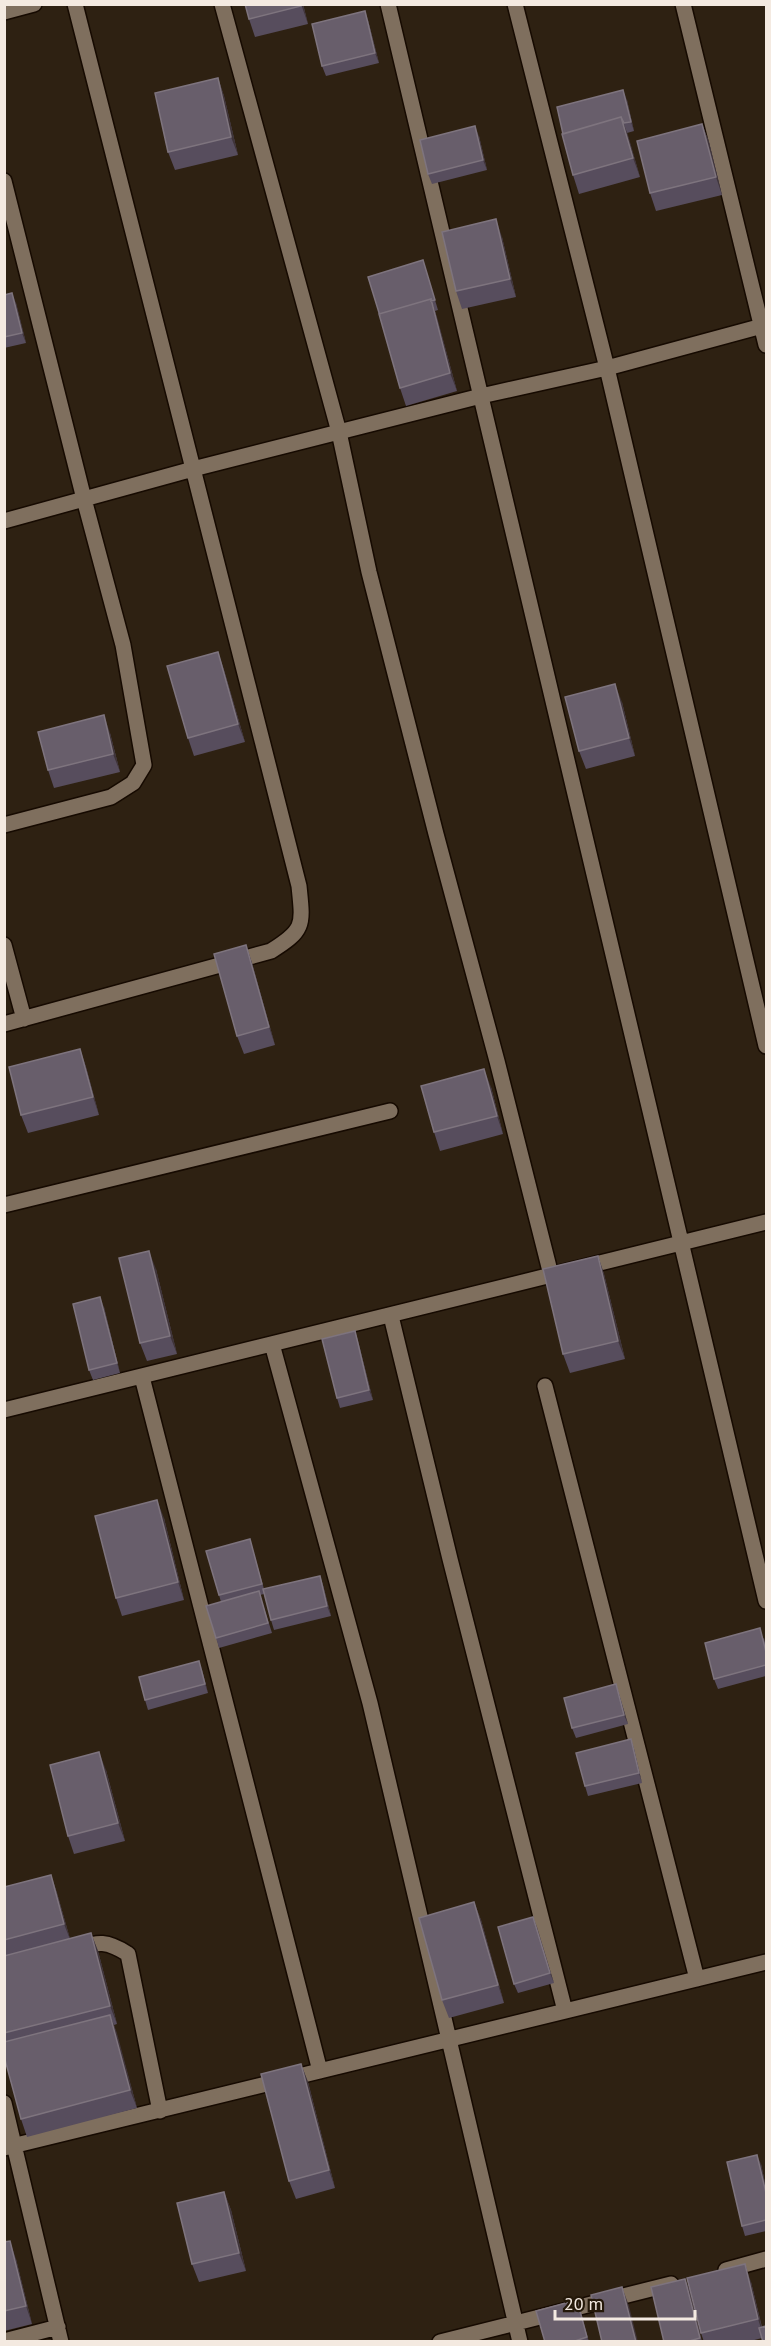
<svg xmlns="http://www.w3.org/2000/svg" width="771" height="2346" font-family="'PT Sans',sans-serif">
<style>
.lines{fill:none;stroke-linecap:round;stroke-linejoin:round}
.minor-casing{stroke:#160a01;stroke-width:18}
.minor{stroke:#7f6f5e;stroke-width:15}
.wall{fill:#574d5d}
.shaded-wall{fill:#3f3439}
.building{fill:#685e6b;stroke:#7e747e;stroke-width:1.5}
</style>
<rect width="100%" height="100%" fill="#2e2112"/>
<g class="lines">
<!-- minor casing -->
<g class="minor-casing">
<path id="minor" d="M 222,4 L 339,432 L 369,572 L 436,834 L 497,1061 L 551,1275
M 388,4 L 766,1601
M 515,4 L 607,368 L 766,1046
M 683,4 L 766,345
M 4,12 L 34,4
M 4,181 L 84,499 L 123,645 L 144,765 L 133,783 L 111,797 L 4,825
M 4,521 L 193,469 L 481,396 L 607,368 L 766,325
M 4,945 L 24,1019
M 4,1024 L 271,951 C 305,930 303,925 299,886 L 75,4
M 4,1205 L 390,1111
M 391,1316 L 450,1559 L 565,2011
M 272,1344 L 370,1703 L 520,2342
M 142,1377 L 320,2071
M 545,1386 L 697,1979
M 4,1410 L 766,1222
M 75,1948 C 99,1942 106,1940 128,1954 L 160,2111
M 4,2103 L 61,2342
M 4,2148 L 766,1962
M 726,2270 L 766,2259
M 4,2341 L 58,2327
M 440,2342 L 671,2284"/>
</g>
<!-- minor -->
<use href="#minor" class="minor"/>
</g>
<!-- wall -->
<path class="wall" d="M 303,4 L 308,24 L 255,37 L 249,19 Z
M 368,20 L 379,63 L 326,76 L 322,66 Z
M 218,78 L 224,96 L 238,155 L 175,170 L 168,152 Z
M 627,100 L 634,131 L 627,133 L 640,177 L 579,194 L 573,175 Z
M 702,124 L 709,142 L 722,195 L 656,211 L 650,193 Z
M 479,136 L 487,170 L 432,184 L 428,174 Z
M 502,237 L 516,297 L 462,309 L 456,291 Z
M 426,270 L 438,310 L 435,311 L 457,391 L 406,406 L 400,388 Z
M 4,295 L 16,303 L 26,343 L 4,348 Z
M 218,652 L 224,670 L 245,742 L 194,756 L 188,738 Z
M 622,702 L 635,756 L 586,769 L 579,751 Z
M 110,733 L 120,772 L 54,788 L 48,770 Z
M 246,945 L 252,963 L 275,1045 L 244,1054 L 237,1036 Z
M 80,1049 L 86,1067 L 99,1115 L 28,1133 L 21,1115 Z
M 491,1087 L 503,1134 L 440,1151 L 434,1132 Z
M 598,1256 L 604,1274 L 625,1359 L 570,1373 L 563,1354 Z
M 156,1269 L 177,1354 L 147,1361 L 140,1343 Z
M 104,1307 L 120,1373 L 93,1380 L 89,1370 Z
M 355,1331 L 358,1341 L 373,1400 L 340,1408 L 337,1398 Z
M 164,1518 L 184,1600 L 122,1616 L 116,1598 Z
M 250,1539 L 264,1589 L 320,1576 L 323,1585 L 331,1616 L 274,1630 L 271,1620 L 264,1594 L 260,1595 L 272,1633 L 219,1648 L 216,1638 L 221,1602 L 219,1595 Z
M 764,1638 L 766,1648 L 766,1676 L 718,1689 L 714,1679 Z
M 202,1670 L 208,1693 L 148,1710 L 145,1700 Z
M 619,1694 L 628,1724 L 576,1738 L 572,1728 Z
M 634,1749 L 642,1783 L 588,1796 L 585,1786 Z
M 106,1770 L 125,1841 L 74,1854 L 68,1836 Z
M 51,1875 L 57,1893 L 70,1939 L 91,1933 L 98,1951 L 117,2024 L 114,2025 L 137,2108 L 27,2137 L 21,2119 L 4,2041 L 4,1887 Z
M 474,1902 L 481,1920 L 504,2003 L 449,2018 L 442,2000 Z
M 533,1917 L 554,1983 L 518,1993 L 514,1984 Z
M 301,2064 L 308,2082 L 335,2188 L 296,2199 L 289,2181 Z
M 761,2164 L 766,2188 L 766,2231 L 745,2236 L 742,2226 Z
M 224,2192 L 231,2210 L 246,2271 L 199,2282 L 192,2264 Z
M 4,2242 L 16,2259 L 32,2324 L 4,2331 Z
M 685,2279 L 689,2289 L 702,2342 L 664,2342 Z
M 751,2282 L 762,2327 L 762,2338 L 747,2342 L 704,2342 L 701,2333 Z
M 577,2300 L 589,2342 L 545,2342 Z"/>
<!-- shaded-wall -->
<path class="shaded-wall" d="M 301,4 L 303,4 L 308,24 Z
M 365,11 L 368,20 L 379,63 L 375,53 Z
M 218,78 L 224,96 L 238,155 L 231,137 Z
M 623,90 L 627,100 L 634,131 L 631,122 Z
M 621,117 L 628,135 L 640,177 L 633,158 Z
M 702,124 L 709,142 L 722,195 L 716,177 Z
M 475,126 L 479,136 L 487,170 L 483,160 Z
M 496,219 L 502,237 L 516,297 L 510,279 Z
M 12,293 L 16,303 L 26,343 L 22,333 Z
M 431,299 L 437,317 L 457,391 L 450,373 Z
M 218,652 L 224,670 L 245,742 L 238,724 Z
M 615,684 L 622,702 L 635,756 L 629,738 Z
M 104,715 L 110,733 L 120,772 L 113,754 Z
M 246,945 L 252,963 L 275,1045 L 269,1027 Z
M 80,1049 L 86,1067 L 99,1115 L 93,1097 Z
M 484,1069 L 491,1087 L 503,1134 L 497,1116 Z
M 149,1251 L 156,1269 L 177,1354 L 170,1336 Z
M 598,1256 L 604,1274 L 625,1359 L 618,1341 Z
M 100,1297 L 104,1307 L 120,1373 L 117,1363 Z
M 355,1331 L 358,1341 L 373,1400 L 369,1390 Z
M 157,1500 L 164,1518 L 184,1600 L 178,1582 Z
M 320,1576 L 323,1585 L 331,1616 L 327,1606 Z
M 199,1661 L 202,1670 L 208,1693 L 205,1684 Z
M 616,1684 L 628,1724 L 624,1715 Z
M 631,1739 L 634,1749 L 642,1783 L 639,1773 Z
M 99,1752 L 106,1770 L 125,1841 L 118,1823 Z
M 51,1875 L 57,1893 L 71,1942 L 64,1924 Z
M 474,1902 L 481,1920 L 504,2003 L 498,1985 Z
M 533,1917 L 537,1927 L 554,1983 L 550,1973 Z
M 91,1933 L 98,1951 L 117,2024 L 110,2006 Z
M 110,2015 L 117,2033 L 137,2108 L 130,2090 Z
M 301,2064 L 308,2082 L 335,2188 L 329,2170 Z
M 757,2155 L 761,2164 L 766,2188 L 766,2193 Z
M 224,2192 L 231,2210 L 246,2271 L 239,2253 Z
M 10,2241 L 16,2259 L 32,2324 L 26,2306 Z
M 745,2264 L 751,2282 L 764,2337 L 758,2319 Z
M 685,2279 L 689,2289 L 702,2342 L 700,2338 Z
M 622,2287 L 629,2306 L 638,2342 L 636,2342 Z
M 577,2300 L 580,2309 L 589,2342 L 587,2337 Z"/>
<!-- building -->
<path class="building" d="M 245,4 L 301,4 L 301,6 L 249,19 Z
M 365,11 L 375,53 L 322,66 L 312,24 Z
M 218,78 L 231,137 L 168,152 L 155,93 Z
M 623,90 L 631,122 L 624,123 L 621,117 L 563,134 L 557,107 Z
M 621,117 L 633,158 L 573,175 L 562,134 Z
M 702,124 L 716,177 L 650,193 L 637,141 Z
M 475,126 L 483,160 L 428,174 L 420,140 Z
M 496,219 L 510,279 L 456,291 L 442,232 Z
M 423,260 L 435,300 L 431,301 L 431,299 L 379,314 L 380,316 L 368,277 Z
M 12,293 L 22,333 L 4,337 L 4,295 Z
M 431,299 L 450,373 L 400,388 L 379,314 Z
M 218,652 L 238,724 L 188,738 L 167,666 Z
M 615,684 L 629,738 L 579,751 L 565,697 Z
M 104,715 L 113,754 L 48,770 L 38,732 Z
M 246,945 L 269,1027 L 237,1036 L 214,954 Z
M 80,1049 L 93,1097 L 21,1115 L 9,1067 Z
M 484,1069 L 497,1116 L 434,1132 L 421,1086 Z
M 149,1251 L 170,1336 L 140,1343 L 119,1258 Z
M 598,1256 L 618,1341 L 563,1354 L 543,1269 Z
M 100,1297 L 117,1363 L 89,1370 L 73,1304 Z
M 355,1331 L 369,1390 L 337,1398 L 322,1339 Z
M 157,1500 L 178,1582 L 116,1598 L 95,1516 Z
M 250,1539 L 262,1584 L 219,1595 L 206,1551 Z
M 320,1576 L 327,1606 L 271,1620 L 263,1589 Z
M 259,1591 L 268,1623 L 216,1638 L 206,1606 Z
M 760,1628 L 766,1652 L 766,1665 L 714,1679 L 705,1643 Z
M 199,1661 L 205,1684 L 145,1700 L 139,1677 Z
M 616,1684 L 624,1715 L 572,1728 L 564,1698 Z
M 631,1739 L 639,1773 L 585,1786 L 576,1753 Z
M 99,1752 L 118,1823 L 68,1836 L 50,1765 Z
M 51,1875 L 64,1924 L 4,1940 L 4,1887 Z
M 474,1902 L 498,1985 L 442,2000 L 419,1918 Z
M 533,1917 L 550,1973 L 514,1984 L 498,1927 Z
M 91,1933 L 110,2006 L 4,2033 L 4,1956 Z
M 110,2015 L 130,2090 L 21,2119 L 4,2056 L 4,2042 Z
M 301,2064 L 329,2170 L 289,2181 L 261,2074 Z
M 757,2155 L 766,2193 L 766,2220 L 742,2226 L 727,2162 Z
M 224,2192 L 239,2253 L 192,2264 L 177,2203 Z
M 10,2241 L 26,2306 L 4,2311 L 4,2242 Z
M 745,2264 L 758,2319 L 701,2333 L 687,2278 Z
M 685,2279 L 700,2338 L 686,2342 L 664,2342 L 651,2287 Z
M 622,2287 L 636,2342 L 602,2342 L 591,2295 Z
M 577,2300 L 587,2337 L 572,2342 L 545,2342 L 536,2311 Z
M 766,2326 L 766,2342 L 763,2342 L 759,2328 Z"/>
<!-- border -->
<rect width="771" height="2346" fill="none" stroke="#f4eae1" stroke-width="12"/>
<!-- scale -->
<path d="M555 2310v9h140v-9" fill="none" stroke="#f4eae1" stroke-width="3"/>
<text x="564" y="2310" font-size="18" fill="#f4eae1" stroke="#241809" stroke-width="4.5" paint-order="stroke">20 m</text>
</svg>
